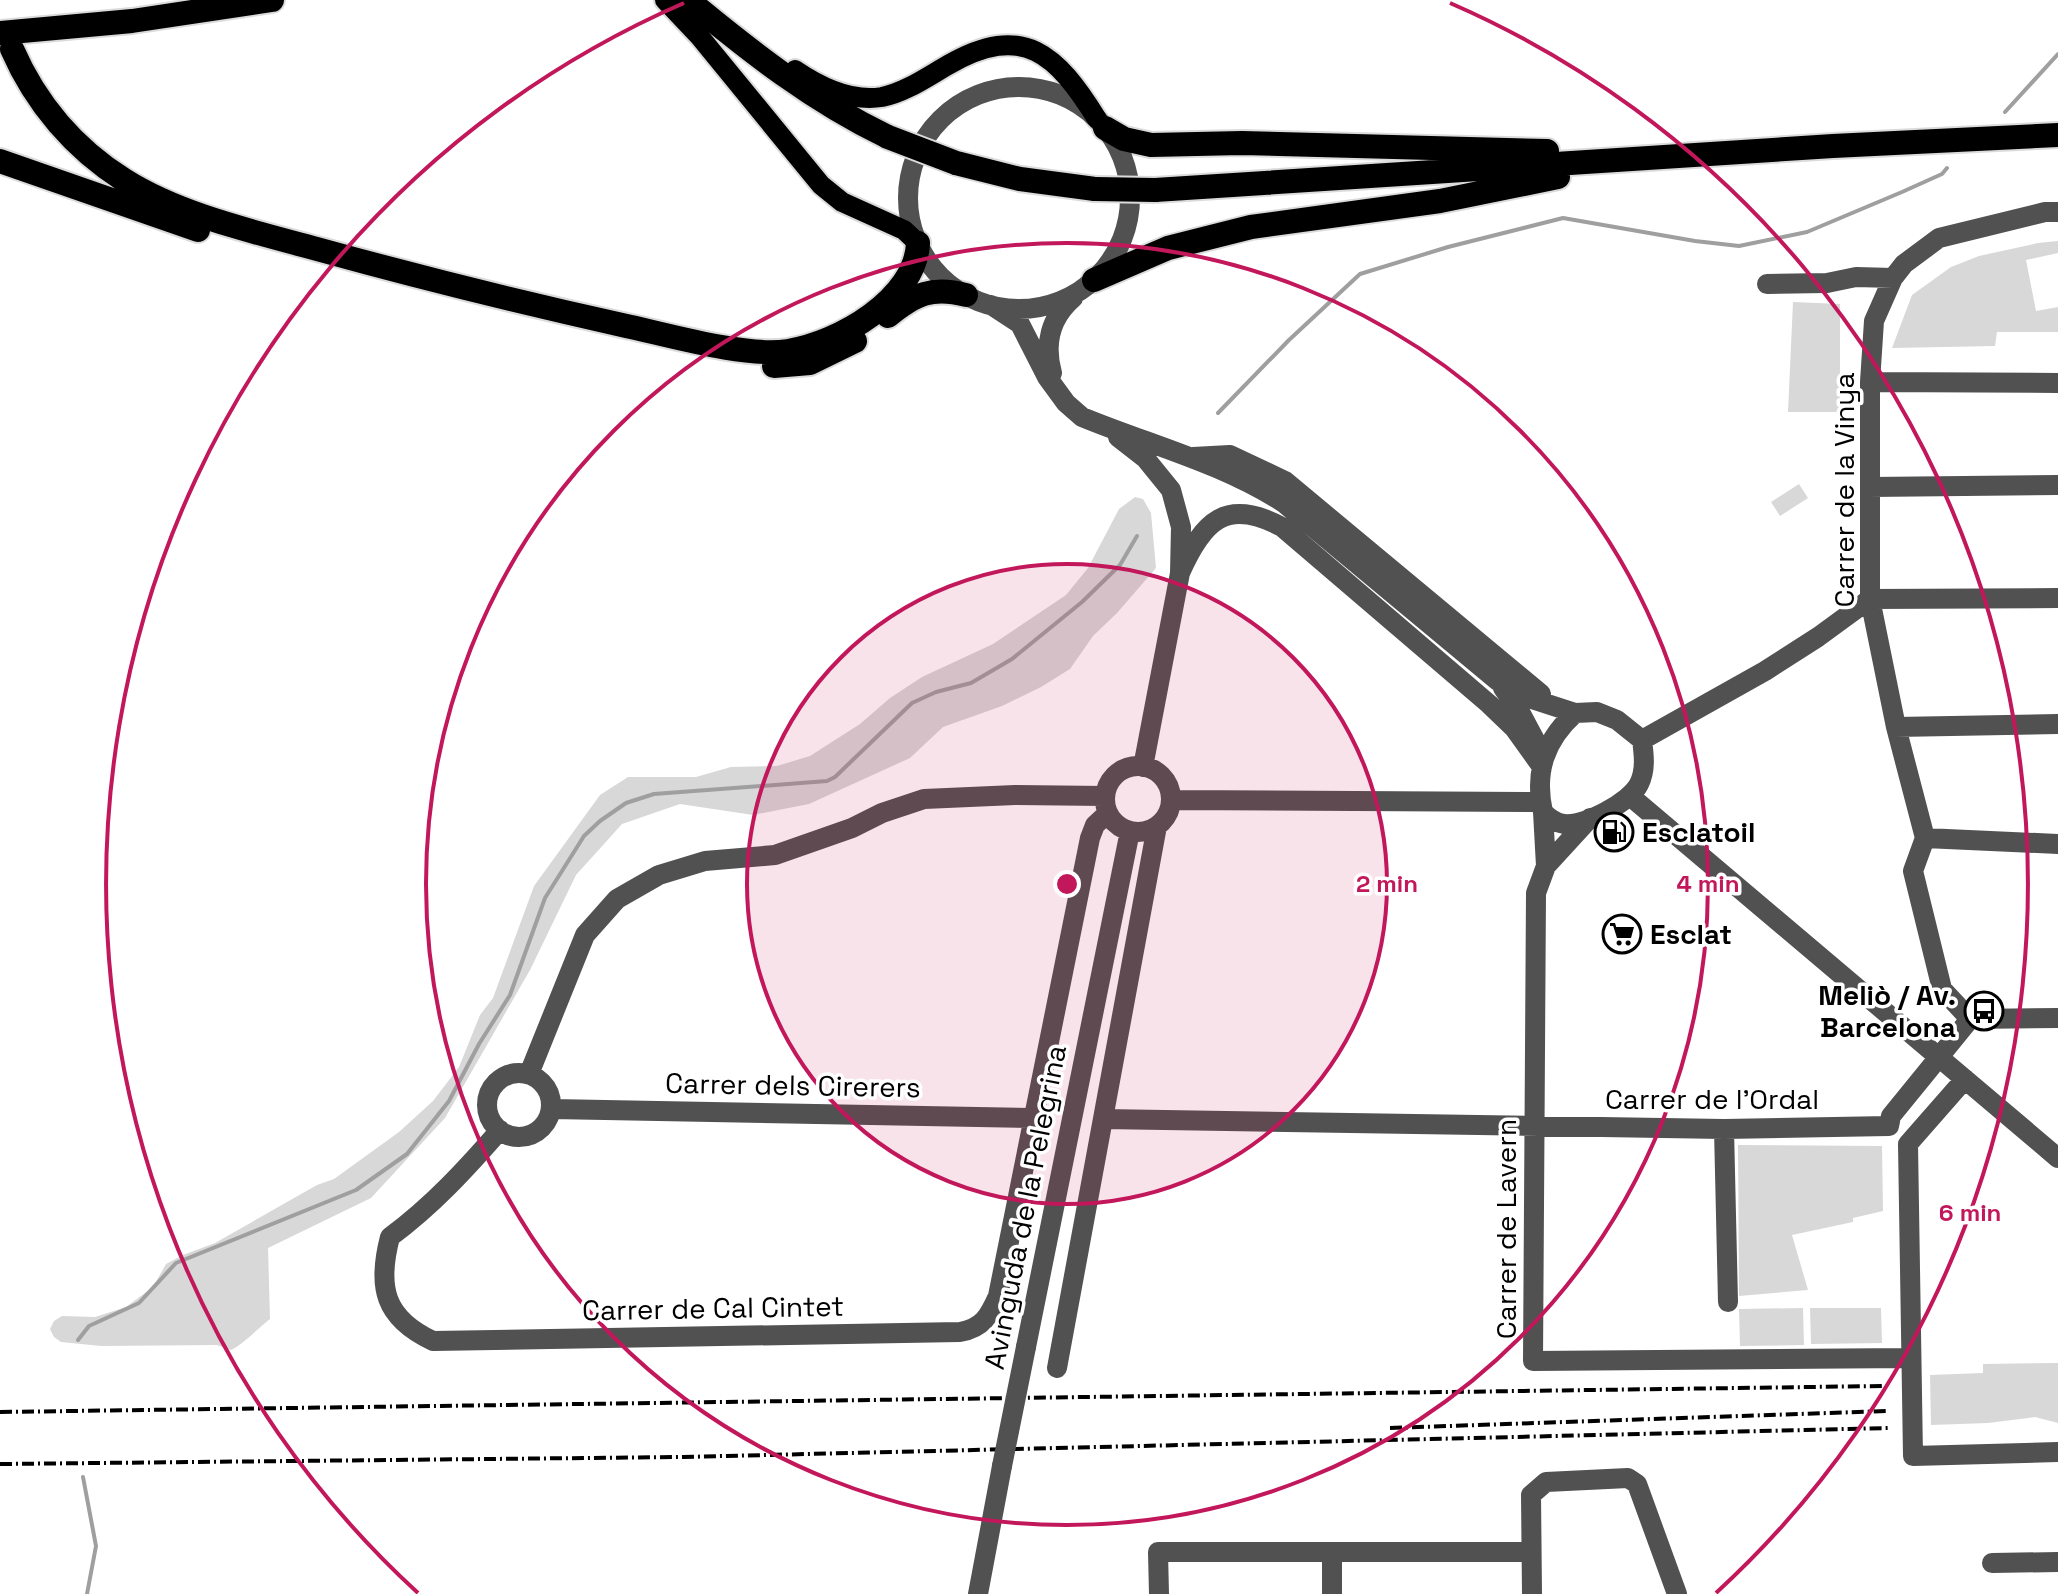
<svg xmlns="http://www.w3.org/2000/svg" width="2058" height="1594" font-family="'Space Grotesk',sans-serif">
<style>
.green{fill:#d8d8d8}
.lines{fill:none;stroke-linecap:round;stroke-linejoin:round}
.stream{stroke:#9f9f9f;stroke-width:4}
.major-casing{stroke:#dbdbdb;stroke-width:24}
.highway-casing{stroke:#dbdbdb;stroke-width:28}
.minor{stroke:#515151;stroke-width:20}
.major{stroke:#000;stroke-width:20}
.highway{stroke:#000;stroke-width:24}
.rail{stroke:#000;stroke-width:4;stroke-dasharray:12 4 2 4;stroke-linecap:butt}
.highway-bridge-casing{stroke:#dbdbdb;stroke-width:28;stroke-linecap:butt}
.minor-bridge{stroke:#515151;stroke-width:20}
.highway-bridge{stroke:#000;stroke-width:24}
.ring{fill:none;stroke:#c2185b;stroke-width:4}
.labels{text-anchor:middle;stroke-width:7;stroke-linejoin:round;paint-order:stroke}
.street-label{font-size:28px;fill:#000;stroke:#fff}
.poi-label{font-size:28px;font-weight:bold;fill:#000;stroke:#fff;text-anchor:start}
.centre{fill:#c2185b;stroke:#fff;stroke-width:4}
.ring-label{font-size:24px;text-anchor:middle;font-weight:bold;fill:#c2185b;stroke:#fff;stroke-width:7;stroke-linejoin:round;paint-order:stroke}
</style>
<rect width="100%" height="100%" fill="#fff"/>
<!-- green -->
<path class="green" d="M 2058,241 L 2058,253 L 2026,260 L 2036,311 L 2058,307 L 2058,332 L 1997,332 L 1995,346 L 1892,348 L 1912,295 L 1951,267 L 1979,256 L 2038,243 Z
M 1793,302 L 1840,304 L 1840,412 L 1788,412 Z
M 1799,484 L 1808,498 L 1780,516 L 1771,502 Z
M 1135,497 L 1143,499 L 1151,513 L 1156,568 L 1117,613 L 1093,636 L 1070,669 L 1041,687 L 1002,706 L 943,727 L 910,758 L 809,804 L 753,815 L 680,804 L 622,824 L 576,875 L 530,970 L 445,1118 L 371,1198 L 268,1248 L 270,1319 C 257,1329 245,1343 231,1350 L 217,1345 L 101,1346 L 61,1342 L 54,1337 L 50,1329 L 54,1321 L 62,1316 L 95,1317 L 126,1307 L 153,1287 L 166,1264 L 183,1255 L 215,1243 L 317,1185 L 334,1179 L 399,1132 L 433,1101 L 459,1067 L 480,1015 L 493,998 L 534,886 L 600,795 L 628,777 L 696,777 L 731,767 L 777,766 L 810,756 L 860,724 L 890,698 L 922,677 L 993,644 L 1066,595 L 1088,568 L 1119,509 Z
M 1738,1145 L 1882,1146 L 1883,1211 L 1853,1218 L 1853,1222 L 1792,1235 L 1808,1290 L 1739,1296 Z
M 1803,1308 L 1804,1345 L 1740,1346 L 1739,1309 Z
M 1810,1308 L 1881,1308 L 1882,1343 L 1811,1344 Z
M 2058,1363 L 2058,1423 L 2035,1417 L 1988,1423 L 1931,1425 L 1930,1375 L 1983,1373 L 1983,1364 Z"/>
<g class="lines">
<!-- stream -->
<path class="stream" d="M 2005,112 L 2058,54
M 1218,413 L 1289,340 L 1360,274 L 1448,247 L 1563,218 L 1695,241 L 1739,246 L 1807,232 L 1902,192 L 1942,174 L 1947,168
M 78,1340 L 89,1326 L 139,1303 L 176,1263 L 356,1190 L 407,1154 L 449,1101 L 479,1044 L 510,995 L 545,898 L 584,836 L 600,821 L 626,803 L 654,794 L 827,781 L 835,777 L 912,703 L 936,692 L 971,683 L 1012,659 L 1082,602 L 1120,565 L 1137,536
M 83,1477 L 96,1546 L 87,1594"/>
<!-- major casing -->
<g class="major-casing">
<path id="major" d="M 665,0 L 700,37 L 821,185 L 842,202 L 904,230 L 918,243
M 795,70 C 820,87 852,102 882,97 C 906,92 927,77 948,65 C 1024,21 1057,55 1097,119"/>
</g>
<!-- highway casing -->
<g class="highway-casing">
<path id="highway" d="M 688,0 C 751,52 813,101 888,137
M 0,33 L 132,21 L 272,0
M 12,49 C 36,104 75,149 124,180 C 179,215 255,232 317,249 C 418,277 519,302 622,325 C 665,334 746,358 788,351 C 839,343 916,299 918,243
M 1105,128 L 1124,139 L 1151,145 L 1242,143 L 1547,151
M 0,161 L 198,230
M 956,163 L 1020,179 L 1095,189
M 1155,190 L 1833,146 L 2058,135
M 1094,280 L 1168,248 L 1251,227 L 1440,201 L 1558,177
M 888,316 C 915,294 932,286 966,295
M 774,366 L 810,363 L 855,341"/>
</g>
<!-- minor -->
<path class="minor" d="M908 198a111 111 0 1 1 222 0a111 111 0 1 1-222 0Z
M 1767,284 L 1827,283 L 1856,277 L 1893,278
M 991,305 L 1020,324 L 1047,377 L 1066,403 L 1082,417 C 1150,445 1222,463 1284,503 L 1498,681 L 1532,699 L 1575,713
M 1052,373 C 1044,344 1050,318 1073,298
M 1870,382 L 2058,383
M 1118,437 L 1145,458 L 1171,490 L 1181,527 L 1180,573 L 1143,767
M 1193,457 L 1230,455 L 1285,481 L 1541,694
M 1870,487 L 2058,485
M 1180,573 C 1203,521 1226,497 1282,527 L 1489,704 L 1514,728 L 1542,767
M 1503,688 L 1520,712 L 1536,742
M 1597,712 L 1617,720 L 1642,740 C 1644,755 1646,770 1639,784 C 1630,802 1585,826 1564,824 C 1555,823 1549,818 1543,812 C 1534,772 1545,740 1575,713 Z
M 1896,727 L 2058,724
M 1642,740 L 1765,671 L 1818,637 L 1870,599 L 2058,598
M1105 799a33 33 0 1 1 66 0a33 33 0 1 1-66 0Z
M 1630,796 L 2058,1158
M 1171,800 L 1541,802
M 1543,812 L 1546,866
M 1590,818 L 1546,866 L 1536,893 L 1533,1361 L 1909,1358
M 1925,838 L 2058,844
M 1970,1019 L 1942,989 L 1913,871 L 1925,838 L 1896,727 L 1870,599 L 1870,382 L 1874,321 L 1893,278 L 1904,264 L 1939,238 L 2045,212 L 2058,212
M487 1105a32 32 0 1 1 64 0a32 32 0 1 1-64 0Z
M 529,1074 L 585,935 L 617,899 L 659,875 L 705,861 L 775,855 L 852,828 L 882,813 L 924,799 L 1015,795 L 1105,796
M 1965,1079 L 1908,1144 L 1913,1456 L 2058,1452
M 552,1109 L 1033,1118
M 1103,1119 L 1724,1129 L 1889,1126
M 1889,1126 L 1891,1116 L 1970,1019 L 2058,1018
M 1724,1129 L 1728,1302
M 500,1130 C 466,1169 432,1206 390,1237 C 377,1287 384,1318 433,1341 L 960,1332 C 983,1328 989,1316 998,1296 L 1090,838 L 1095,825 L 1108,813
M 1026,1347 L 1130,831
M 1057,1368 L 1157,826
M 1992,1563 L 2058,1562
M 978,1594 L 1002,1466
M 1159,1594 L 1158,1552 L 1531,1552
M 1332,1594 L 1332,1552
M 1532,1594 L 1531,1495 L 1546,1482 L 1628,1478 L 1637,1484 L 1677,1594"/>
<!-- major -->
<use href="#major" class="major"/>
<!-- highway -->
<use href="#highway" class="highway"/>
<!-- rail -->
<path class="rail" d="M 0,1412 L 1882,1386
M 1390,1428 L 1887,1411
M 0,1464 L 683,1457 L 1888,1428"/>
<!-- highway-bridge casing -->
<g class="highway-bridge-casing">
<path id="highway-bridge" d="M 888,137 L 956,163
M 1095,189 L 1155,190"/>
</g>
<!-- minor-bridge -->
<path class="minor-bridge" d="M 1002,1466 L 1026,1347"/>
<!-- highway-bridge -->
<use href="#highway-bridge" class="highway-bridge"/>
</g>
<!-- distance rings -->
<circle cx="1067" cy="884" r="320" fill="#c2185b" fill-opacity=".12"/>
<g class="ring">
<circle cx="1067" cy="884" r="320"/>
<circle cx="1067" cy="884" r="641"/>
<path d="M418 1593A961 961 0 0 1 684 3M1450 3A961 961 0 0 1 1716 1593"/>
</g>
<!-- icons -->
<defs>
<g id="fuel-ring" transform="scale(2)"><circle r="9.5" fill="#fff" stroke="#000" stroke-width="1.5"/><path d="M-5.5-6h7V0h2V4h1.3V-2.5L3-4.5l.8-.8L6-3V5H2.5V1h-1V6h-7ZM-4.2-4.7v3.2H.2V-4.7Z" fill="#000"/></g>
<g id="supermarket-ring" transform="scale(2)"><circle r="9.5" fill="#fff" stroke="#000" stroke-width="1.5"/><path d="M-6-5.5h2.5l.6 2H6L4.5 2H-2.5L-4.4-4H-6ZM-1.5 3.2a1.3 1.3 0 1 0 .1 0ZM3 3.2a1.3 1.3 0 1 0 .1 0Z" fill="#000"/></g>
<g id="bus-ring" transform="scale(2)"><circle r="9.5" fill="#fff" stroke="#000" stroke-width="1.5"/><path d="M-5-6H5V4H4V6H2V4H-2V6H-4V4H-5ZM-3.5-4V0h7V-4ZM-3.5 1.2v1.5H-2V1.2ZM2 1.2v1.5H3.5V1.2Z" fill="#000"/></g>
</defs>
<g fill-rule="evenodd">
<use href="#fuel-ring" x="1614" y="832"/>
<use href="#supermarket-ring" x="1622" y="934"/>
<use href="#bus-ring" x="1984" y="1011"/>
</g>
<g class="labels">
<!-- street labels -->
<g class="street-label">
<text transform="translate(1844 490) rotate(-90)" y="10">Carrer de la Vinya</text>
<text transform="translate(793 1085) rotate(1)" y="10">Carrer dels Cirerers</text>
<text x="1712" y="1109">Carrer de l'Ordal</text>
<text transform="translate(1025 1207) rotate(-79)" y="10">Avinguda de la Pelegrina</text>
<text transform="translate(1506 1229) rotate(-90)" y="10">Carrer de Lavern</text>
<text transform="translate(713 1308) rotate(-1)" y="10">Carrer de Cal Cintet</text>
</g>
<!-- poi labels -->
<g class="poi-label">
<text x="1642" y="842">Esclatoil</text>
<text x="1650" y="944">Esclat</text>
<text x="1956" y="1005" text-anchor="end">Meliò / Av.<tspan x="1956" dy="32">Barcelona</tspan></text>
</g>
</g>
<circle cx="1067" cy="884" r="12" class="centre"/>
<g class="ring-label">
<text x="1387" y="892">2 min</text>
<text x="1708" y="892">4 min</text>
<text x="1970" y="1221">6 min</text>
</g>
</svg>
